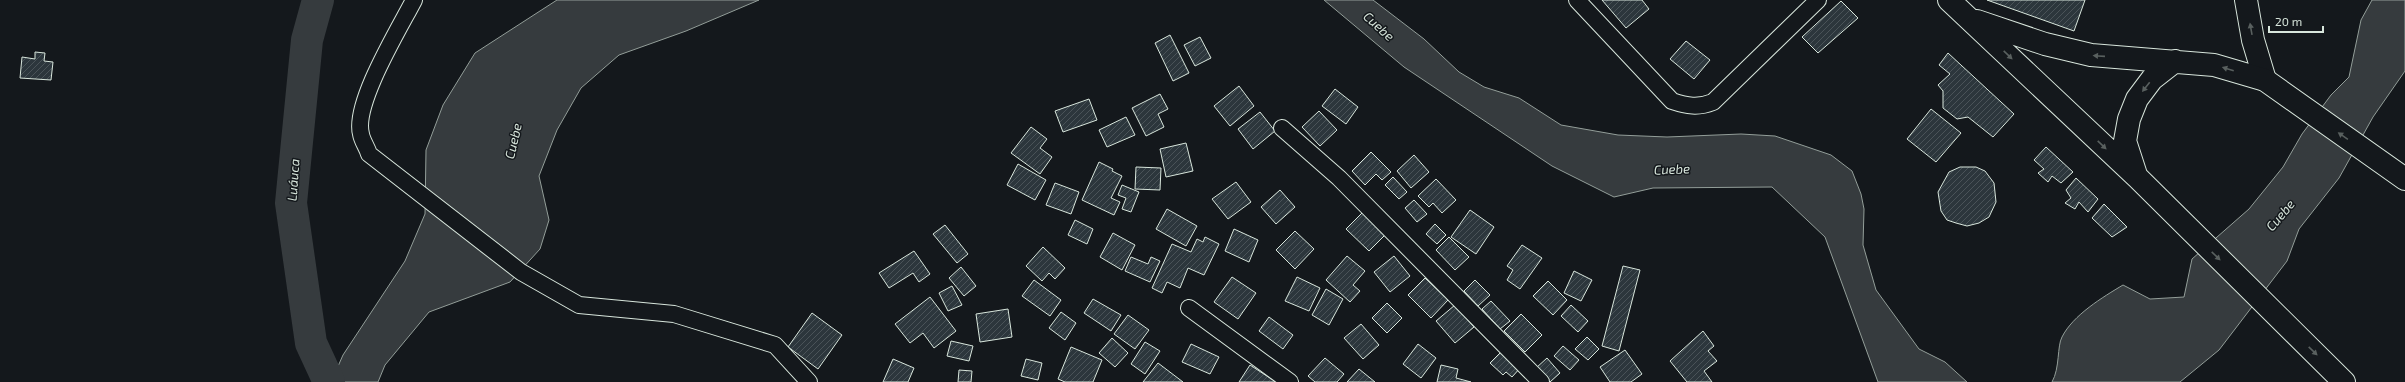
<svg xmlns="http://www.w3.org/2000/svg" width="2405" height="382" font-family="'Exo 2',sans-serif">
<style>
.water{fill:#363b3e;stroke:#939e99}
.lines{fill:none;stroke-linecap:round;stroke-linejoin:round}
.river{stroke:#363b3e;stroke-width:32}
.building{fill:url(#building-hatch);stroke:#d8e6dc}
.street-casing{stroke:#d8e6dc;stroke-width:18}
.secondary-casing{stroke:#d8e6dc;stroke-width:24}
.primary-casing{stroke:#d8e6dc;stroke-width:24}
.street{stroke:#14181c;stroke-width:16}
.secondary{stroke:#14181c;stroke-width:22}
.primary{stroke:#14181c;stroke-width:22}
.oneway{fill:#59605f}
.labels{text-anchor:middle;stroke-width:3;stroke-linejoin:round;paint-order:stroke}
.water-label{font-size:13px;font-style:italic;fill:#d8e6dc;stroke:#14181c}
</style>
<defs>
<pattern id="building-hatch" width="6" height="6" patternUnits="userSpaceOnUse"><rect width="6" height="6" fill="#2c363c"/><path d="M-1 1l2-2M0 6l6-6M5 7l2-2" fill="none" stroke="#4a5358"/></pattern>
</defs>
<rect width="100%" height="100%" fill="#14181c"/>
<!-- water -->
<path class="water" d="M 557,0 L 759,0 L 686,31 L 619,55 L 581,88 L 557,130 L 539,176 L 549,220 L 540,249 L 510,282 L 429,312 L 385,365 L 378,382 L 331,382 L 343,355 L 405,261 L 425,214 L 426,150 L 443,105 L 475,53 Z
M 1324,0 L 1373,0 L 1424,39 L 1459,72 L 1484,87 L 1519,98 L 1561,125 L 1618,135 L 1667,137 L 1741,134 L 1775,136 L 1831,155 L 1852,171 L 1861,194 L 1864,209 L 1863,245 L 1876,290 L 1919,349 L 1945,362 L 1967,382 L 1878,382 L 1825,237 L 1772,187 L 1653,188 L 1614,197 L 1552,166 L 1404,67 Z
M 2372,0 L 2405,0 L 2405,71 L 2373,117 L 2339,178 L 2299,229 L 2287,261 L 2219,350 L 2180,382 L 2052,382 C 2060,368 2057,346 2062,337 C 2073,315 2103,297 2123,285 L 2150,299 L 2184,297 L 2192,259 L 2249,209 L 2283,167 L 2302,134 L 2331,95 L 2349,77 L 2361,20 Z"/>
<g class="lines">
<!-- river -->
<path class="river" d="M 318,0 L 307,40 L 291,203 L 311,343 L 329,382"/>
</g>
<!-- building -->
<path class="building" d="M 1602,0 L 1642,0 L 1649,9 L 1626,28 Z
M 1987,0 L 2085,0 L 2074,31 Z
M 1841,1 L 1858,18 L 1818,53 L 1802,37 Z
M 1170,35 L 1189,73 L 1173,81 L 1155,43 Z
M 1200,37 L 1211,58 L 1195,66 L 1184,45 Z
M 1686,41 L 1710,60 L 1694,79 L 1670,59 Z
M 35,52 L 45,53 L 44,61 L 53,62 L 51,80 L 20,78 L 22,57 L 35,59 Z
M 1948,53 L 2014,114 L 1993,137 L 1968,117 L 1957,119 L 1943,108 L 1943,91 L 1938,85 L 1950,74 L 1939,65 Z
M 1239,86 L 1254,106 L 1230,126 L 1214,106 Z
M 1335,89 L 1358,107 L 1346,124 L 1322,106 Z
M 1160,94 L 1168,109 L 1158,114 L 1164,127 L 1146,136 L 1132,108 Z
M 1089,99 L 1097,120 L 1063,132 L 1055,111 Z
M 1931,109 L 1961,133 L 1936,162 L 1907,139 Z
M 1319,111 L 1337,130 L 1320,146 L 1302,127 Z
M 1260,112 L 1275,131 L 1253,149 L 1238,129 Z
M 1126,117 L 1135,135 L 1107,147 L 1099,130 Z
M 1031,127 L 1047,139 L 1040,148 L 1052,157 L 1040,174 L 1011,153 Z
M 1186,143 L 1193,171 L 1166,177 L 1160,149 Z
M 2046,147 L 2073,172 L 2061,183 L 2052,176 L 2048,182 L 2038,173 L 2044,169 L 2034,160 Z
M 1371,152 L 1391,172 L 1382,180 L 1376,174 L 1365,185 L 1352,171 Z
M 1414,155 L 1429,172 L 1411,188 L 1397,171 Z
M 1099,162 L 1113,169 L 1112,171 L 1122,176 L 1111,198 L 1120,202 L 1114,215 L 1082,200 Z
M 1018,164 L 1046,180 L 1035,200 L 1007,185 Z
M 1136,167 L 1161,168 L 1160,190 L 1135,189 Z
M 1960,167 L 1976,167 L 1985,171 L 1994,183 L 1996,202 L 1989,217 L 1979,223 L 1967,226 L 1956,223 L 1947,220 L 1941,211 L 1938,192 L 1949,172 Z
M 1393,177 L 1407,192 L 1399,199 L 1385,185 Z
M 2076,178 L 2098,199 L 2088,212 L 2079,202 L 2075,209 L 2065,203 L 2071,198 L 2066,190 Z
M 1436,179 L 1456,200 L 1442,213 L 1433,203 L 1429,207 L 1418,196 Z
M 1236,182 L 1251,202 L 1228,219 L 1212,199 Z
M 1055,183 L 1079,192 L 1071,214 L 1046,205 Z
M 1122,185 L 1139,192 L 1131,212 L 1122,209 L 1126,198 L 1118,195 Z
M 1280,190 L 1295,207 L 1276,224 L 1261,207 Z
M 1414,200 L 1427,214 L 1417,222 L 1405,208 Z
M 2104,204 L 2127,227 L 2112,237 L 2092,218 Z
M 1167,209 L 1197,226 L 1186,246 L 1156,229 Z
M 1470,210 L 1494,227 L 1476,254 L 1451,237 Z
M 1363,212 L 1386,234 L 1369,251 L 1346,229 Z
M 1075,220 L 1093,229 L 1087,244 L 1068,235 Z
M 1435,224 L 1446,235 L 1437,244 L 1426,234 Z
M 945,225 L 968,254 L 957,263 L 933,234 Z
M 1234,229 L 1258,240 L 1249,262 L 1225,251 Z
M 1295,231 L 1314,249 L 1295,269 L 1276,250 Z
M 1113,233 L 1135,245 L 1122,270 L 1100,257 Z
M 1205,237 L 1219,244 L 1204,275 L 1188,268 L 1180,288 L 1167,282 L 1162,293 L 1152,288 L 1172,244 L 1191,252 L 1197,239 L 1203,242 Z
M 1449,237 L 1469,257 L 1455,270 L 1436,250 Z
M 1522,245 L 1542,258 L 1520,289 L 1507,280 L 1513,270 L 1507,266 Z
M 1043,247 L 1065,268 L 1055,279 L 1049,273 L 1042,281 L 1026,266 Z
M 914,251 L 930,274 L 919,282 L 913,273 L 889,288 L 879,273 Z
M 1347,256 L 1365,271 L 1353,285 L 1360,291 L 1350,302 L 1326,280 Z
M 1394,256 L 1410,276 L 1390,292 L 1374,272 Z
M 1131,257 L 1148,264 L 1151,257 L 1160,261 L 1150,282 L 1125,271 Z
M 1623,266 L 1640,270 L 1619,351 L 1602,346 Z
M 961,267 L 976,286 L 964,296 L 949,278 Z
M 1574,271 L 1592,280 L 1581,301 L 1564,293 Z
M 1232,277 L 1256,293 L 1238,319 L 1214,302 Z
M 1297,277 L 1320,288 L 1309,311 L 1285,301 Z
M 1425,278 L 1448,300 L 1431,318 L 1408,295 Z
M 1034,280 L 1061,300 L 1050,316 L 1022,296 Z
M 1475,280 L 1490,295 L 1478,306 L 1464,291 Z
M 1548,281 L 1567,300 L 1553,315 L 1533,296 Z
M 952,286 L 962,305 L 948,311 L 939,293 Z
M 1326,289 L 1343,299 L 1329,325 L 1312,315 Z
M 930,297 L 956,331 L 934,348 L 923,333 L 910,343 L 895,324 Z
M 1093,299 L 1121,315 L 1111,331 L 1084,313 Z
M 1491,301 L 1510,321 L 1500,329 L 1482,309 Z
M 1387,303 L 1402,318 L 1387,333 L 1372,318 Z
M 1455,305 L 1474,327 L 1455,343 L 1436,321 Z
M 1571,305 L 1588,321 L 1578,332 L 1561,316 Z
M 1008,309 L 1012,337 L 980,342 L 976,314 Z
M 1061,312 L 1076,323 L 1065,340 L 1049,328 Z
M 812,313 L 842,335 L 818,369 L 788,347 Z
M 1521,314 L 1542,335 L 1525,352 L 1504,331 Z
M 1128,315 L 1149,330 L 1135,349 L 1114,334 Z
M 1269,317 L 1293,335 L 1283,349 L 1259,331 Z
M 1361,324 L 1379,345 L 1363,359 L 1344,338 Z
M 1703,331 L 1714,346 L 1708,351 L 1717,361 L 1704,371 L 1712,382 L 1687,382 L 1670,361 Z
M 1587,337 L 1599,349 L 1588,360 L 1575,349 Z
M 1112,338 L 1128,353 L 1115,367 L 1099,353 Z
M 951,341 L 973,346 L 969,361 L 947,356 Z
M 1145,342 L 1160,351 L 1145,374 L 1131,364 Z
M 1191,344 L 1219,357 L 1210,374 L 1182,362 Z
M 1418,344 L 1436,358 L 1421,378 L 1403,364 Z
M 1563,346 L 1579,360 L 1570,370 L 1554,356 Z
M 1071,347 L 1102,360 L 1093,382 L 1065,382 L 1058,379 Z
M 1503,350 L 1521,367 L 1512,377 L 1506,372 L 1503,375 L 1490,363 Z
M 1625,350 L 1642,374 L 1631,382 L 1610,382 L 1600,367 Z
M 1325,358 L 1344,374 L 1337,382 L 1315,382 L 1308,376 Z
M 1547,358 L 1560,373 L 1550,382 L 1536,368 Z
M 893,359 L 914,368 L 908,382 L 883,382 Z
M 1026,359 L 1042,363 L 1038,380 L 1021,376 Z
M 1158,363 L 1183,382 L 1143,382 Z
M 1250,365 L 1276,382 L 1239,382 Z
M 1441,365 L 1458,369 L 1456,378 L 1471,382 L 1437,382 Z
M 1359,369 L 1375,382 L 1347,382 Z
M 959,370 L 972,371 L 971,382 L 958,382 Z"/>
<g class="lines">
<!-- street casing -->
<g class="street-casing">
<path id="street" d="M 414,0 C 399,29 353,104 361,134 C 362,141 367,147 369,154 L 521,272 L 579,305 L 674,314 L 775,345 L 809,382
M 1577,0 L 1672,101 C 1687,106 1698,108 1713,102 L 1818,0
M 1282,128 L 1339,178 L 1541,382
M 1189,308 L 1290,382"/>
</g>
<!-- secondary casing -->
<g class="secondary-casing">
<path id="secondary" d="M 2246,0 L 2253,40 L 2265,80"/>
</g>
<!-- primary casing -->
<g class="primary-casing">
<path id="primary" d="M 1949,0 L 2137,177 L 2344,382
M 1977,21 L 2045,44 L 2091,55 L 2214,65 L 2265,80 L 2405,179
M 2136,175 L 2125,141 L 2129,119 L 2137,99 L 2152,79 L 2175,61"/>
</g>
<!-- street -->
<use href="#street" class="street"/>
<!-- secondary -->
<use href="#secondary" class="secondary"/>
<!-- primary -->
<use href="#primary" class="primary"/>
</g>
<!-- one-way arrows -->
<defs><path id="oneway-solid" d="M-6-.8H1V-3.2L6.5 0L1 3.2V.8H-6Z"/></defs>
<g class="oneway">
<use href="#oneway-solid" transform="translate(2251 29) rotate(-100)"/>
<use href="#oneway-solid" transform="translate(2008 55) rotate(44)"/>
<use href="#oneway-solid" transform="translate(2099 56) rotate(-176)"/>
<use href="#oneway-solid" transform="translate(2228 69) rotate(-163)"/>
<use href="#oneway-solid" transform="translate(2146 87) rotate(128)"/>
<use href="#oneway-solid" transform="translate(2343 136) rotate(-145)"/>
<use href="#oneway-solid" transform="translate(2102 145) rotate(44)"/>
<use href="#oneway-solid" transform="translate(2216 256) rotate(44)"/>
<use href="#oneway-solid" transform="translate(2313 351) rotate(44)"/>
</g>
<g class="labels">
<!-- water labels -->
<g class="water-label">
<text transform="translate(1379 26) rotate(42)" y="5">Cuebe</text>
<text transform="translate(513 141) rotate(-77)" y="5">Cuebe</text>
<text transform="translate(1672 169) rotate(-2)" y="5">Cuebe</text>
<text transform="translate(293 180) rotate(-86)" y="5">Luáuca</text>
<text transform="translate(2280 215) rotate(-50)" y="5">Cuebe</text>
</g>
</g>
<!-- scale -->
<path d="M2269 26v6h54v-6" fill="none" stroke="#d8e6dc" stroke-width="2"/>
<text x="2275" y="26" font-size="12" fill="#d8e6dc" stroke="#14181c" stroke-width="3" paint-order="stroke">20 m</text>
</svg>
